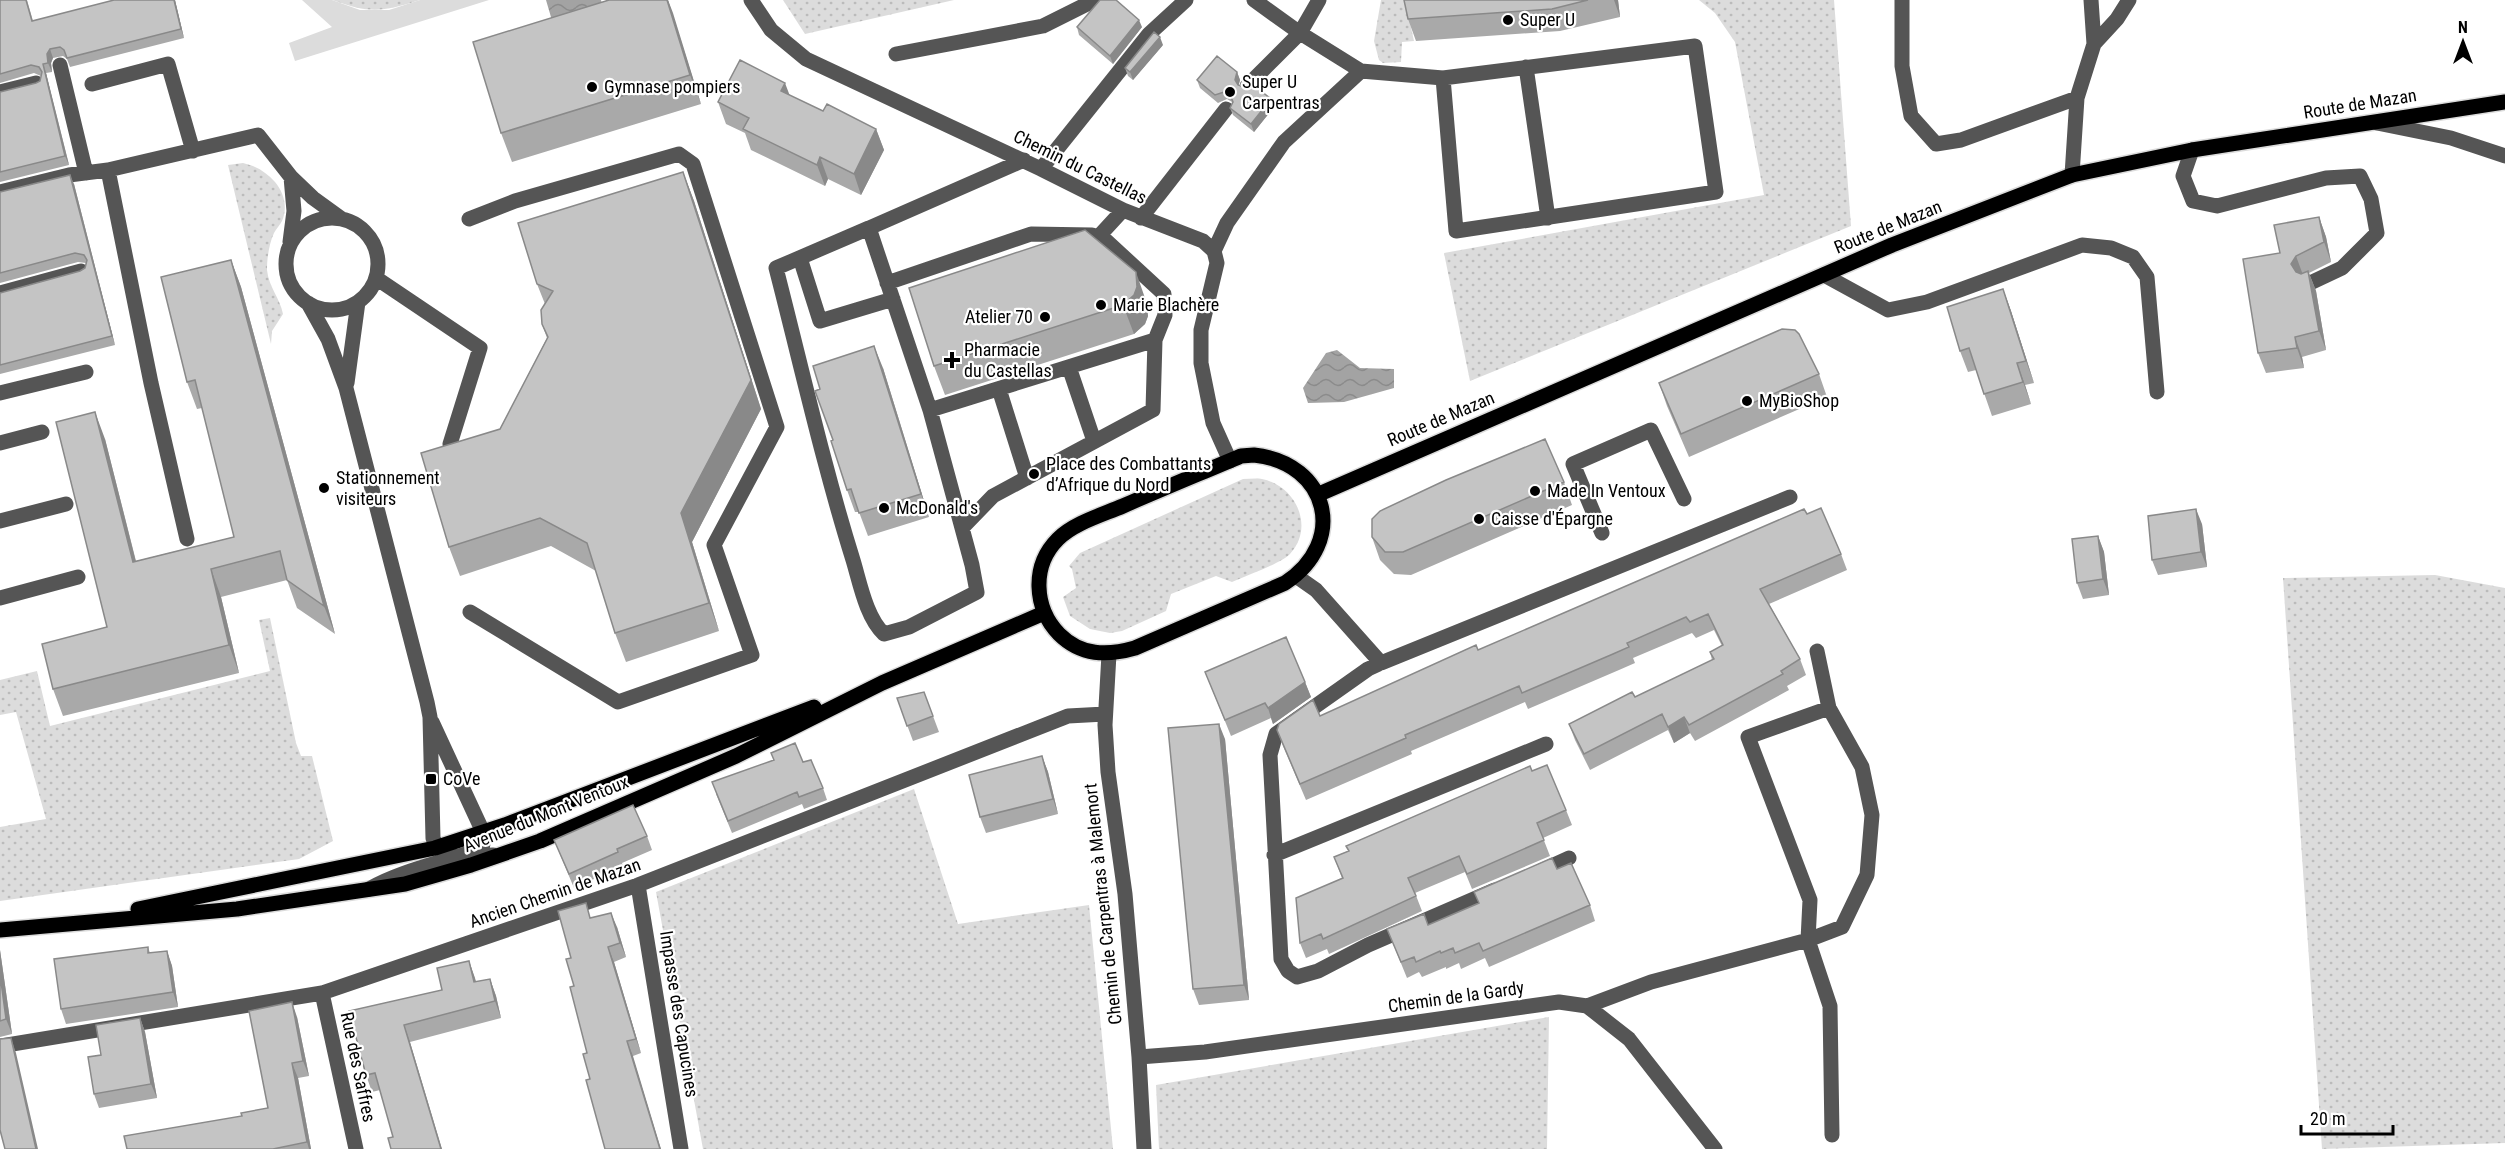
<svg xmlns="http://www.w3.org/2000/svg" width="2505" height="1149" font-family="'Roboto Condensed',sans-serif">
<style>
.grass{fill:url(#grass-dots)}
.park{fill:#dcdcdc}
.water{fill:url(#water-waves)}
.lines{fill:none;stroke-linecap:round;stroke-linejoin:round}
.major-casing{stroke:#dbdbdb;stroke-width:18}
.minor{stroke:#555;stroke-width:15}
.major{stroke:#000;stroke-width:15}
.wall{fill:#a9a9a9}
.shaded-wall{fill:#898989}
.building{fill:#c4c4c4;stroke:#898989;stroke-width:1.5}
.poi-dot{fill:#000;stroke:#fff;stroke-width:2}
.labels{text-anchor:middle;stroke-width:4.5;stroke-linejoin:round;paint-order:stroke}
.poi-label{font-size:18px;fill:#000;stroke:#fff;text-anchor:start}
.street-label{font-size:18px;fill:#000;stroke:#fff}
</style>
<defs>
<pattern id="grass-dots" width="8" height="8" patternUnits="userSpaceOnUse" patternTransform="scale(1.5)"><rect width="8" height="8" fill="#dcdcdc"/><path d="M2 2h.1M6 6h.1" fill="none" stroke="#bbb" stroke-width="1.8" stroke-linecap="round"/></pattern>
<pattern id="water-waves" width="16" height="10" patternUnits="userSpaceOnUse" patternTransform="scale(1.5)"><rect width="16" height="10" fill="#a3a3a3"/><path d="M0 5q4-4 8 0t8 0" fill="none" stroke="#8b8b8b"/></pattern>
</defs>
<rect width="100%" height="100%" fill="#fff"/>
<!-- grass -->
<path class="grass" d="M 332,0 L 420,0 C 382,12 371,14 332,0 Z
M 783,0 L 954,0 L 805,34 Z
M 1381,0 L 1405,0 L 1414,41 L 1402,42 L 1401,62 L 1383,63 L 1379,60 L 1374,41 Z
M 1699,0 L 1834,0 L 1851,226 L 1470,381 L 1444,253 L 1764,195 L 1735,42 L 1715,13 Z
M 243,163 C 256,166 266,172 275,182 C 284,193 288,207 282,221 C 280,225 276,229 274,233 C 269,244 267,258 267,270 C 269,288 280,298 283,314 L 272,331 L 271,344 L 228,165 Z
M 1243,479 C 1249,479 1256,478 1262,479 C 1296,486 1315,527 1290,554 C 1282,563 1245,576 1232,582 L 1216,576 L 1171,594 L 1166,611 L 1122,631 L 1110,633 L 1090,629 L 1070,616 L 1063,597 L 1076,588 L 1072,569 L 1069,566 L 1080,553 Z
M 2435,575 L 2505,588 L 2505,1143 L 2322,1149 L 2283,578 Z
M 270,618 L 296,743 L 301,756 L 312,756 L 333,841 L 299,859 L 0,901 L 0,827 L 46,819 L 16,712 L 0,715 L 0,680 L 37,671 L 50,726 L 270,671 L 259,620 Z
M 914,789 L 958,924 L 1089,905 L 1113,1149 L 703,1149 L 656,892 Z
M 1549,1017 L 1547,1149 L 1159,1149 L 1156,1085 Z"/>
<!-- park -->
<path class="park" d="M 302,0 L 332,0 L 360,10 L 389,10 L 420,0 L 489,0 L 295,61 L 289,43 L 332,27 Z"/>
<!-- water -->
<path class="water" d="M 546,0 L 601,0 L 603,8 L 553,24 Z
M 1337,350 L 1360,368 L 1394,369 L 1394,388 L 1344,402 L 1308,403 L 1303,388 L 1326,353 Z"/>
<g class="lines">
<!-- major casing -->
<g class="major-casing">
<path id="major" d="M 1254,455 C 1329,463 1348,542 1285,583 L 1135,648 C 1107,656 1081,656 1059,634 C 1034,608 1031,566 1058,539 C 1074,523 1102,515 1123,506 C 1162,489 1201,473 1241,456 Z
M 1317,495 L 1892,245 L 2072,175 L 2192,150 L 2505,102
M 138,909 L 435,848 L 505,825 L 814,707
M 0,930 L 237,909 L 405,884 L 471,865 L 540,841 L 736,756 L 882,683 L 1044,613"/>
</g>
<!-- minor -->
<path class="minor" d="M 751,0 L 771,30 L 806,59 L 1041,169 L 1123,210 L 1203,241 L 1214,251 L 1217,263 L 1201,330 L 1201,363 L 1213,423 L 1230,461
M 1254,0 L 1300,33 L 1319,0
M 1902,0 L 1902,66 L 1911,116 L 1936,144 L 1961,140 L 2077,98 L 2072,175
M 2094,44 L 2117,19 L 2129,0
M 896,54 L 1043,26 L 1095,0
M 60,65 L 86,173
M 1526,67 L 1548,218
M 92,84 L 168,64 L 193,151
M 1247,86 L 1300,33 L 1361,71
M 0,92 L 36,83
M 2077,98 L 2094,44 L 2091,0
M 2377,123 L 2451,138 L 2505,156
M 2192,150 L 2183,176 L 2193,201 L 2217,206 L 2326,178 L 2360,176 L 2371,199 L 2377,233 L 2342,268 L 2308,284
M 1024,160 L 869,228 L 930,410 L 962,528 L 993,496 L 1153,410 L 1155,340 L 1165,315 L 1164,294 L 1100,235 L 1123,210
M 1041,169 L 1149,34 L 1186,0
M 0,192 L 69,175 L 108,170
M 1141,218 L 1226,109
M286 264a46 46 0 1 1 92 0a46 46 0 1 1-92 0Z
M 469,219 L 515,201 L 679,154 L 693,164 L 777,427 L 714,545 L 752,655 L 618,702 L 470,612
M 869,228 L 776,268 C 801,365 823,464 853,560 C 860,583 866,617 884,634 L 909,627 L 977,592 L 972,565 L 962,528
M 290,242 L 294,211 L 291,177 L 313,198 L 342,219
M 1214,251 L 1227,223 L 1284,142 L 1361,71 L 1443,78 L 1456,231 L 1716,192 L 1695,46 L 1443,78
M 800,258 L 820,321 L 893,299
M 1824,275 L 1888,310 L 1927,302 L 2082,245 L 2111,248 L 2133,257 L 2147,277 L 2157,392
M 376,278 L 480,348 L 450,444
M 887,283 L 1031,234 L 1092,235
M 0,293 L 81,271
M 308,303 L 328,339 L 346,388 L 427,702 L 430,717 L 433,838 C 440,864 472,856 493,855
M 1069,367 L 1094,441
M 347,383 L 358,302
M 999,389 L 1027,478
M 0,393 L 86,372
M 930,410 L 1155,340
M 0,443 L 42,432
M 0,521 L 66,504
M 1602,533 L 1573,464 L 1651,430 L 1684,499
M 187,539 L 151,383 L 108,170 L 258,135 L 291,177
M 1296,576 L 1316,590 L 1381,663
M 0,598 L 78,577
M 1817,651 L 1829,708
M 1109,654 L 1105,725 L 1108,772 L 1125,894 L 1139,1057 L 1144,1149
M 1274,855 L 1546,744
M 1536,873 L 1569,858
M 638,885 L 681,1149
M 369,889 C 404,869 444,863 482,848 L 484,839 L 483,832 L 432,722
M 1495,890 L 1368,945 L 1318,971 L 1297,977 L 1288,971 L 1281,959 L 1270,755 L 1276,734 L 1368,669 L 1381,663 L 1790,497
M 322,993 L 356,1149
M 1587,1006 L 1651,982 L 1808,940 L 1810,900 L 1748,737 L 1829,708 L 1862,767 L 1872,815 L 1867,875 L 1842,927 L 1808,940 L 1830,1006 L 1832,1135
M 0,1046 L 322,993 L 638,885 L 1068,716 L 1105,714
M 1139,1057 L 1205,1052 L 1559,1002 L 1587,1006 L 1629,1039 L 1715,1149"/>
<!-- major -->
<use href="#major" class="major"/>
</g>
<!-- wall -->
<path class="wall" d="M 0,0 L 27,0 L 33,21 L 175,0 L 184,38 L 70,67 L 67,59 L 63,56 L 53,58 L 51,63 L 52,72 L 46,73 L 69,165 L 0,182 L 0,92 L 36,83 L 40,81 L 41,76 L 34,73 L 0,83 Z
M 609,0 L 668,0 L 701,104 L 512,162 L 501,133 Z
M 1404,0 L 1618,0 L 1620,17 L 1560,31 L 1416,41 L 1408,19 Z
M 1077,27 L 1142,27 L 1113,64 L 1079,35 Z
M 1163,45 L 1133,80 L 1128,76 L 1125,68 Z
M 1237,72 L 1240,80 L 1238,86 L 1274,107 L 1254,132 L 1233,115 L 1230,108 L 1232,102 L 1227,99 L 1218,103 L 1200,88 L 1197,80 Z
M 789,95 L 823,111 L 876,129 L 884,150 L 861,195 L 828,179 L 825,186 L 751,150 L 745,133 L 726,124 L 718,102 Z
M 683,172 L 694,201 L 761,409 L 692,542 L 719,631 L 626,662 L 615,633 L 596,571 L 551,546 L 460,576 L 449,547 L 500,429 L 547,338 L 542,324 L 545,304 L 537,284 Z
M 74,184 L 115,345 L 0,374 L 0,293 L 80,271 L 85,268 L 86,263 L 78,262 L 0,283 L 0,192 Z
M 2319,217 L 2326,237 L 2331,262 L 2309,273 L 2316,291 L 2326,350 L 2302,357 L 2304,368 L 2266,373 L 2258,353 L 2280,253 Z
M 231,260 L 241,287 L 335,634 L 297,608 L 287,580 L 221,597 L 239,673 L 63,716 L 53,689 L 107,627 L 105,439 L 136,561 L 234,537 L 202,408 L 197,409 L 187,382 Z
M 909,288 L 1146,301 L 1148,316 L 1145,324 L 1134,334 L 945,395 L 934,366 Z
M 2003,289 L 2011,311 L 2034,383 L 2025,385 L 2031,404 L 1992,416 L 1976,370 L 1968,372 L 1960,351 Z
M 883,368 L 929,517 L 868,536 L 859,512 L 855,512 L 847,490 L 833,440 Z
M 1819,374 L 1827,397 L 1689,457 L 1667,406 L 1659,383 Z
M 1564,482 L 1572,505 L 1411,575 L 1394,574 L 1380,560 L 1372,537 Z
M 1807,514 L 1841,554 L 1847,570 L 1769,604 L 1800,659 L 1806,675 L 1787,686 L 1789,690 L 1695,741 L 1690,733 L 1674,743 L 1668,730 L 1590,770 L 1575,740 L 1569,724 L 1635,697 L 1712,660 L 1710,652 L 1722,646 L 1714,630 L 1696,638 L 1692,633 L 1633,658 L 1635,663 L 1619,670 L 1528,709 L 1525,702 L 1411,751 L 1412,754 L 1306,800 L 1283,746 L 1277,730 L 1320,716 Z
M 2202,524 L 2207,567 L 2158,575 L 2152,560 Z
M 2098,536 L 2104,552 L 2109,595 L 2083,599 L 2077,583 Z
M 1205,672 L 1305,682 L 1311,697 L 1273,724 L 1271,718 L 1231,736 Z
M 897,698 L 933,716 L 939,732 L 913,741 Z
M 1225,739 L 1249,1000 L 1199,1005 L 1193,989 Z
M 1042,756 L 1048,772 L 1058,814 L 986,833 L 980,817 Z
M 803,762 L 823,788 L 827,800 L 804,809 L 802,804 L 732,833 L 716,794 Z
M 1532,771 L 1566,810 L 1572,825 L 1543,838 L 1550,856 L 1472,889 L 1465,872 L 1415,893 L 1422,911 L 1329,954 L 1327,949 L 1306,958 L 1300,943 L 1342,878 L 1334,857 Z
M 647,836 L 652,850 L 622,863 L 623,866 L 574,888 L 554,840 Z
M 1557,869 L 1590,905 L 1595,921 L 1489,967 L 1485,958 L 1461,969 L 1459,963 L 1446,969 L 1446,967 L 1422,977 L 1419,972 L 1407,978 L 1387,929 L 1428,925 L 1479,903 L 1474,892 Z
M 591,918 L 617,927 L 626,957 L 614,962 L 641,1053 L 633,1056 L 590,1079 L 587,1053 L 571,958 Z
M 148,947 L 150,953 L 167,951 L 172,966 L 178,1007 L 66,1024 L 61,1009 Z
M 0,950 L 12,1034 L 0,1037 Z
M 469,961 L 476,982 L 490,979 L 496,996 L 501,1018 L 410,1042 L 393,1137 L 380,1090 L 372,1092 L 366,1075 L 349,1011 L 442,990 Z
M 297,1017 L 309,1076 L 298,1078 L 311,1149 L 127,1149 L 268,1108 Z
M 140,1018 L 145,1032 L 157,1098 L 99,1108 L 94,1094 L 101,1055 Z"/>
<!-- shaded-wall -->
<path class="shaded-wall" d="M 174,0 L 175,0 L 184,38 L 181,29 Z
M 667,0 L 668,0 L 673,13 L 701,104 L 690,75 Z
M 1614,0 L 1618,0 L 1620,17 Z
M 1139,20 L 1142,27 L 1113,64 L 1110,56 Z
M 1160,37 L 1163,45 L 1133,80 L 1130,72 Z
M 50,49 L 53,58 L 51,63 L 52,72 L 48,63 L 47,54 Z
M 43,64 L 46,73 L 69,165 L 65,156 Z
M 1237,72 L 1240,80 L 1238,88 L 1235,80 Z
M 785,83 L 793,104 L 781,91 Z
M 1271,99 L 1274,107 L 1254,132 L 1251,124 Z
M 876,129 L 884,150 L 861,195 L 854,174 Z
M 820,157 L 828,179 L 825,186 L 817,165 Z
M 683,172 L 694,201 L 761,409 L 692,542 L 719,631 L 709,603 L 681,513 Z
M 70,175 L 74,184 L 115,345 L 112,336 Z
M 2319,217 L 2326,237 L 2331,262 L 2324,242 Z
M 2296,256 L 2303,275 L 2298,284 L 2291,264 Z
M 231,260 L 241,287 L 335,634 L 324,606 Z
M 2308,271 L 2316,291 L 2326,350 L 2319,331 Z
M 1136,272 L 1146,301 L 1148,316 L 1145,324 L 1134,334 L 1123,305 Z
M 2003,289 L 2011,311 L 2034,383 L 2026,361 Z
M 2295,337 L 2302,357 L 2304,368 L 2297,348 Z
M 874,346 L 883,368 L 929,517 L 921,494 Z
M 2017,363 L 2025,385 L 2031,404 L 2023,382 Z
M 95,412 L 105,439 L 143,590 L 133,562 Z
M 2196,509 L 2202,524 L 2207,567 L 2201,552 Z
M 2098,536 L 2104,552 L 2109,595 L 2103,579 Z
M 211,569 L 221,597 L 239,673 L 229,645 Z
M 1305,682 L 1311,697 L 1273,724 L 1268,708 Z
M 1684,717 L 1690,733 L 1674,743 L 1668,727 Z
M 1219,724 L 1225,739 L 1249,1000 L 1244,985 Z
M 1042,756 L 1048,772 L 1058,814 L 1053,799 Z
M 611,913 L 617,927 L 626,957 L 620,943 Z
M 608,947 L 614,962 L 641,1053 L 636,1039 Z
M 0,950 L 12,1034 L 6,1019 L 0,974 Z
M 167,951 L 172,966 L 178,1007 L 173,992 Z
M 469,961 L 475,978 L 480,999 L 474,982 Z
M 490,979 L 496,996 L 501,1018 L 495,1001 Z
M 292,1002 L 297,1017 L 309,1076 L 303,1061 Z
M 140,1018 L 145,1032 L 157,1098 L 151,1084 Z
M 404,1025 L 410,1042 L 442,1149 L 441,1149 Z
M 11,1038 L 16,1053 L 38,1149 L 36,1149 Z
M 627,1041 L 633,1056 L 661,1149 L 660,1149 Z
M 292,1063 L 298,1078 L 311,1149 L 309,1149 L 307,1142 Z"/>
<!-- building -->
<path class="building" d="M 0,0 L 26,0 L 32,21 L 114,0 L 174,0 L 181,29 L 67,58 L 64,50 L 60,47 L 50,49 L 47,54 L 48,63 L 43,64 L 65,156 L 0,172 L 0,92 L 36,83 L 40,81 L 42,72 L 39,67 L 31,65 L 0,74 Z
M 609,0 L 667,0 L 690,75 L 501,133 L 473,42 Z
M 1100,0 L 1116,0 L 1139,20 L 1110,56 L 1077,27 Z
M 1404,0 L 1588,0 L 1552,9 L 1408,19 Z
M 1154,32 L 1160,37 L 1130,72 L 1125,68 Z
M 1217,56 L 1237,72 L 1235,80 L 1238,85 L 1246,88 L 1252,84 L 1271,99 L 1251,124 L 1230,108 L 1233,102 L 1230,94 L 1224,92 L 1215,95 L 1197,80 Z
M 740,60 L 785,83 L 781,91 L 823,111 L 827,104 L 876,129 L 854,174 L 820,157 L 817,165 L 743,129 L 749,118 L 718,102 Z
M 683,172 L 751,380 L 681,513 L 709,603 L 615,633 L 587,543 L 540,518 L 449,547 L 421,453 L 500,429 L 548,337 L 542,324 L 541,310 L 553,291 L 537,284 L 518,223 Z
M 70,175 L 112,336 L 0,365 L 0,293 L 80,271 L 85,268 L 87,260 L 84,255 L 75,253 L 0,273 L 0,192 Z
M 2319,217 L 2324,242 L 2296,256 L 2291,264 L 2296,272 L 2301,274 L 2308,271 L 2319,331 L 2295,337 L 2297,348 L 2258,353 L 2243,259 L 2280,253 L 2274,225 Z
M 1085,230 L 1136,272 L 1137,287 L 1134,295 L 1123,305 L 934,366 L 909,288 Z
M 231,260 L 324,606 L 287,580 L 280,551 L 211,569 L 229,645 L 53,689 L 42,644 L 107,627 L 56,422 L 95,412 L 133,562 L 234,537 L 195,380 L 187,382 L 161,277 Z
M 2003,289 L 2026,361 L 2017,363 L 2023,382 L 1984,394 L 1969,348 L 1960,351 L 1947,307 Z
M 1782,329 L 1795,330 L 1799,334 L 1819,374 L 1681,434 L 1659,383 Z
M 874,346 L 921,494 L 859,513 L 851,489 L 847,490 L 831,441 L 833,440 L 815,391 L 820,389 L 813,366 Z
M 1545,439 L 1564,482 L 1403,552 L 1385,552 L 1372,537 L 1372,519 L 1380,511 L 1446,480 Z
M 1821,508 L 1841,554 L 1760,589 L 1800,659 L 1781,671 L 1783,674 L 1689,725 L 1684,717 L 1668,727 L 1662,714 L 1584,754 L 1569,724 L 1632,692 L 1635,697 L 1714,659 L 1710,652 L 1723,645 L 1708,614 L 1690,622 L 1686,617 L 1627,643 L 1629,647 L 1613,654 L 1522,693 L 1519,686 L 1405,735 L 1406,738 L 1300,784 L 1277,730 L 1279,724 L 1313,700 L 1320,716 L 1476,645 L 1478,650 L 1804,509 L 1807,514 Z
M 2196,509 L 2201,552 L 2152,560 L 2148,516 Z
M 2098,536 L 2103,579 L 2077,583 L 2072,539 Z
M 1286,637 L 1305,682 L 1268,708 L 1265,703 L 1225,720 L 1205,672 Z
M 924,692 L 933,716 L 907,726 L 897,698 Z
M 1219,724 L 1244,985 L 1193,989 L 1168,728 Z
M 795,743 L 803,762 L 811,760 L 823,788 L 799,797 L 797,792 L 728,821 L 712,782 L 774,760 L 771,753 Z
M 1042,756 L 1053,799 L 980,817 L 969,775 Z
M 1547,765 L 1566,810 L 1537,823 L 1544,840 L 1467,874 L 1459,856 L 1408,878 L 1416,896 L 1323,939 L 1321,934 L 1300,943 L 1296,898 L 1343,878 L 1334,857 L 1349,851 L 1346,846 L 1530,766 L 1532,771 Z
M 633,805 L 647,836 L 617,849 L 618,852 L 569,874 L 554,840 Z
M 1552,858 L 1557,869 L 1571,863 L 1590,905 L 1483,951 L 1479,943 L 1455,953 L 1453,948 L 1441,953 L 1440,951 L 1416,962 L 1414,957 L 1401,962 L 1387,929 L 1424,914 L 1428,925 L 1479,903 L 1474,892 Z
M 586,903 L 590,918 L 611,913 L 620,943 L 608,947 L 636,1039 L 627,1041 L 660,1149 L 605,1149 L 586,1080 L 590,1079 L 583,1054 L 587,1053 L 570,987 L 574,986 L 566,959 L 571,958 L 558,911 Z
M 148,947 L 148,953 L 167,951 L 173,992 L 61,1009 L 54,959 Z
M 469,961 L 474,982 L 490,979 L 495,1001 L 404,1025 L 441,1149 L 391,1149 L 388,1138 L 393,1137 L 375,1073 L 366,1075 L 349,1011 L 442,990 L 437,968 Z
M 0,974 L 6,1019 L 0,1021 Z
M 292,1002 L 303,1061 L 292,1063 L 307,1142 L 273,1149 L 127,1149 L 124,1136 L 242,1116 L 241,1113 L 268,1108 L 249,1011 Z
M 140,1018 L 151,1084 L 94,1094 L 88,1057 L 101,1055 L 96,1025 Z
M 11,1038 L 36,1149 L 5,1149 L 0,1130 L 0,1039 Z"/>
<!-- markers -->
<g class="poi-dot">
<circle cx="1508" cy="20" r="6"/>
<circle cx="592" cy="87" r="6"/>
<circle cx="1230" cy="92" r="6"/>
<circle cx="1101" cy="305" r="6"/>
<circle cx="1045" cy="317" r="6"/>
<path d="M949 351h6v6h6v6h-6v6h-6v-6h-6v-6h6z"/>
<circle cx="1747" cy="401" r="6"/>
<circle cx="1034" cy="474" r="6"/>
<circle cx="324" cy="488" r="6"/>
<circle cx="1535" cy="491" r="6"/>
<circle cx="884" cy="508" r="6"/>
<circle cx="1479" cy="519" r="6"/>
<rect x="425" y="773" width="12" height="12" rx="3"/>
</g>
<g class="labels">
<!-- poi labels -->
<g class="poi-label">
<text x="1520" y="26">Super U</text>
<text x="1242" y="88">Super U<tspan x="1242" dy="21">Carpentras</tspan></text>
<text x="604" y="93">Gymnase pompiers</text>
<text x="1113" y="311">Marie Blachère</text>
<text x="1033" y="323" text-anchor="end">Atelier 70</text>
<text x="964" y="356">Pharmacie<tspan x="964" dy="21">du Castellas</tspan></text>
<text x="1759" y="407">MyBioShop</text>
<text x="1046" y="470">Place des Combattants<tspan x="1046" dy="21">d’Afrique du Nord</tspan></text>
<text x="336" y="484">Stationnement<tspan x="336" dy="21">visiteurs</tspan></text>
<text x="1547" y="497">Made In Ventoux</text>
<text x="896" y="514">McDonald's</text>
<text x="1491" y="525">Caisse d'Épargne</text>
<text x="443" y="785">CoVe</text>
</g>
<!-- street labels -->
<g class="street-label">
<text transform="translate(2360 104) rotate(-9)" y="6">Route de Mazan</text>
<text transform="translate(1080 167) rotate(26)" y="6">Chemin du Castellas</text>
<text transform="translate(1888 227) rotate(-22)" y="6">Route de Mazan</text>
<text transform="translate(1441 419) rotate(-23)" y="6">Route de Mazan</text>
<text transform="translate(546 814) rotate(-22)" y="6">Avenue du Mont Ventoux</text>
<text transform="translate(555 893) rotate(-19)" y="6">Ancien Chemin de Mazan</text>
<text transform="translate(1103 904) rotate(-96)" y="6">Chemin de Carpentras à Malemort</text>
<text transform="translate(1456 997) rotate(-8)" y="6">Chemin de la Gardy</text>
<text transform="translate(679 1014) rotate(81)" y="6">Impasse des Capucines</text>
<text transform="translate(358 1067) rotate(78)" y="6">Rue des Saffres</text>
</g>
</g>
<!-- north arrow -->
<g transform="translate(2463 42)" stroke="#ffffff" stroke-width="4.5" paint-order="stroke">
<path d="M0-4.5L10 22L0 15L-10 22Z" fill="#000000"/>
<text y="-9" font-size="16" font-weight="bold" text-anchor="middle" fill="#000000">N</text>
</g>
<!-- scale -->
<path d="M2301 1125v9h92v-9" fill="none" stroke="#000000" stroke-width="3"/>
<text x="2310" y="1125" font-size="18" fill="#000000" stroke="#ffffff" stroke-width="4.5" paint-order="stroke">20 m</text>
</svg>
